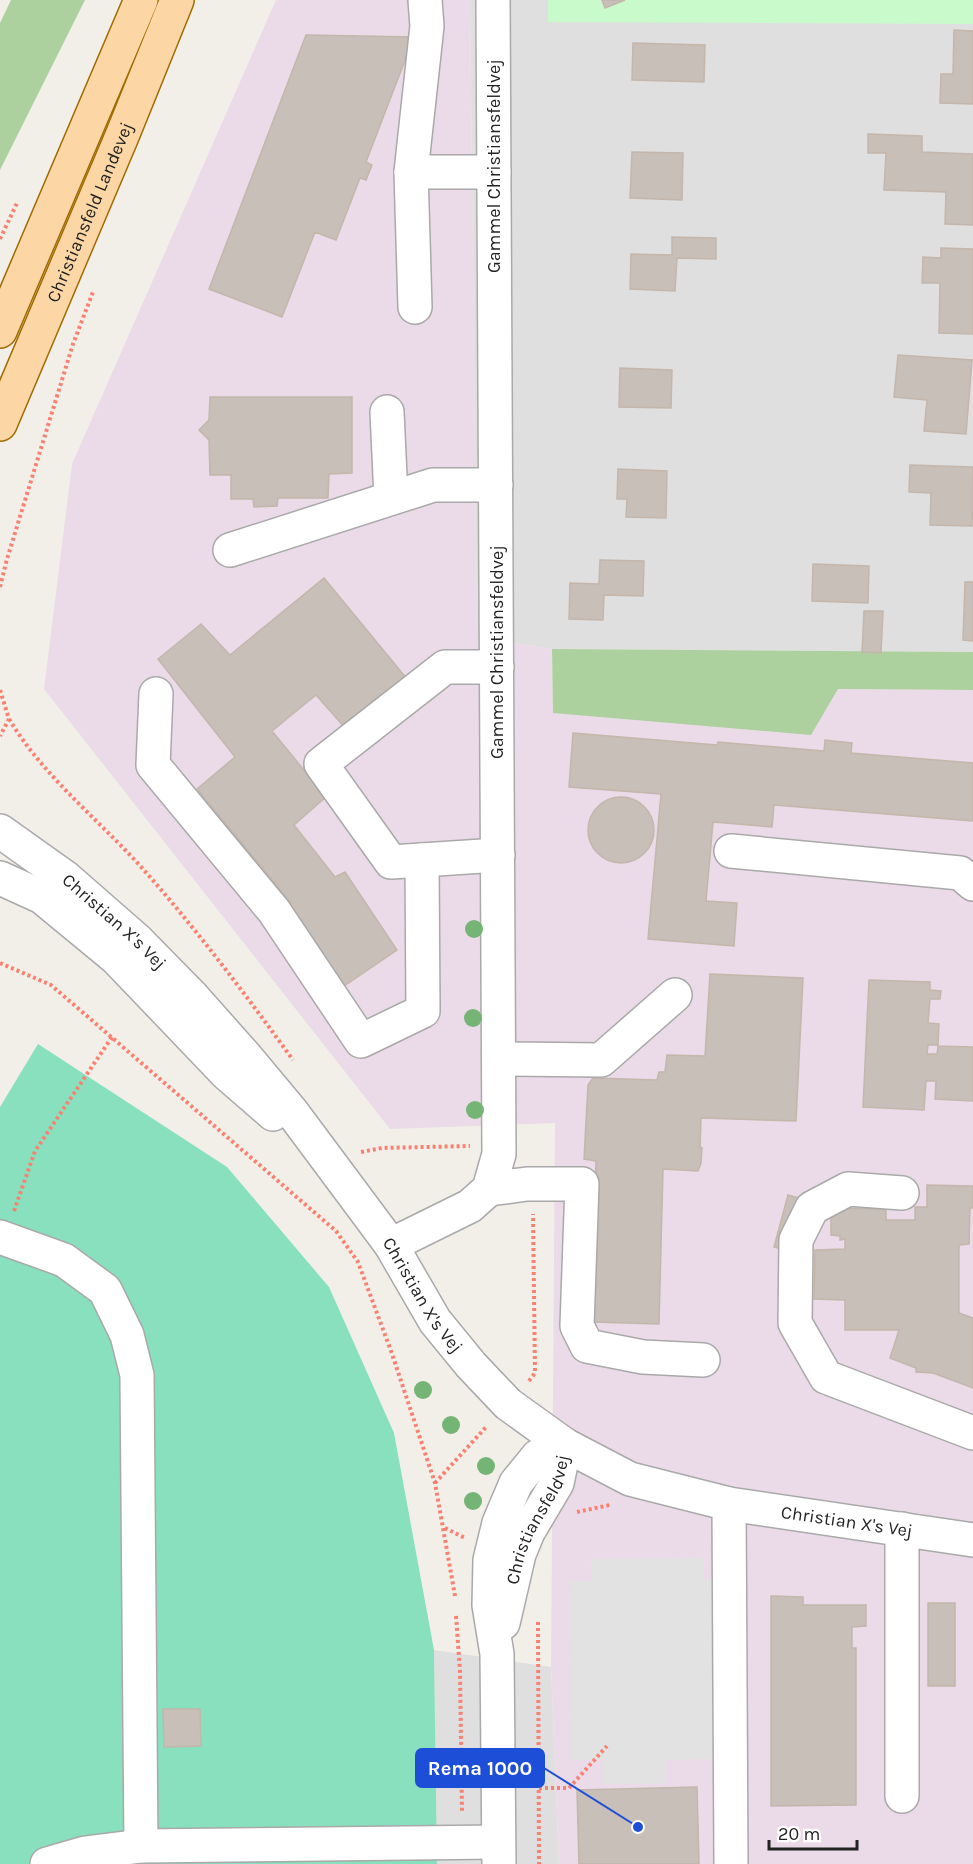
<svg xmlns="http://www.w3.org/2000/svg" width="973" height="1864" font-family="Karla,sans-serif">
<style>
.residential{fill:#e0dfdf}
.industrial{fill:#ebdbe8}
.forest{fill:#add19e}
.park{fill:#c8facc}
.pitch{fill:#88e0be}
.parking{fill:#e2e2e2}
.building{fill:#c7bfb8;stroke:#c4b6ab;stroke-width:1.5}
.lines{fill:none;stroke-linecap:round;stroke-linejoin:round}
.minor-casing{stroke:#a9a9a9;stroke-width:36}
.major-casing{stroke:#a06b00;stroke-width:36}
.path{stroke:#fa8072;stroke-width:4;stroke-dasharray:3 3;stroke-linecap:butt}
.minor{stroke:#fff;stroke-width:33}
.major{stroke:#fcd6a4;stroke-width:33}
.tree{fill:#74b475}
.labels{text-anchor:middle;stroke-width:6;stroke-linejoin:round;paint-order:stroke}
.street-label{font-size:18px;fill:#222;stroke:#fff}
.leader{fill:none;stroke:#1d4ed8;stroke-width:2}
.callout-dot{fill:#1d4ed8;stroke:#fff;stroke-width:2}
.callout{fill:#1d4ed8;stroke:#1d4ed8;stroke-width:2}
.callout-label{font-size:20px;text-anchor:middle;font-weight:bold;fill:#fff}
</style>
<rect width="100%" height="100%" fill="#f2efe9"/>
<!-- residential -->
<path class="residential" d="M 470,0 L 973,0 L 973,652 L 552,649 L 477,637 Z
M 434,1650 L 551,1667 L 559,1864 L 437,1864 Z"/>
<!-- industrial -->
<path class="industrial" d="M 276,0 L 470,0 L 477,637 L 552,649 L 553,713 L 838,689 L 973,690 L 973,1864 L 559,1864 L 551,1667 L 555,1123 L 390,1129 L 44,689 L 72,464 Z"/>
<!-- forest -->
<path class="forest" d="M 11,0 L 85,0 L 0,170 L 0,23 Z
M 552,649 L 973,652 L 973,690 L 838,689 L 811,735 L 553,713 Z"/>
<!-- park -->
<path class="park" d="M 548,0 L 973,0 L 973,24 L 548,22 Z"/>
<!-- pitch -->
<path class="pitch" d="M 38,1044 L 227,1167 L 329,1287 L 394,1433 L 434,1650 L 437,1864 L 0,1864 L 0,1107 Z"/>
<!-- parking -->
<path class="parking" d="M 704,1558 L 704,1580 L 713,1580 L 714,1759 L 667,1760 L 666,1784 L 602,1784 L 602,1760 L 570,1760 L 569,1581 L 592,1581 L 591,1559 Z"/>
<!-- building -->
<path class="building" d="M 602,0 L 625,0 L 605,8 Z
M 954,30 L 973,31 L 973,104 L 940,103 L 941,74 L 953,74 Z
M 306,35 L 414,37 L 366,162 L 372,165 L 366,180 L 360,178 L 336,240 L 315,232 L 282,317 L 209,289 Z
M 633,43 L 705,45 L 704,82 L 632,80 Z
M 868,134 L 922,136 L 922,152 L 973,154 L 973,225 L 945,224 L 946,192 L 884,190 L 886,153 L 868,153 Z
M 632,152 L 683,153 L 682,200 L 630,198 Z
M 672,237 L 716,238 L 716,259 L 677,258 L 675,291 L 630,289 L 631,254 L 672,255 Z
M 941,248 L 973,249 L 973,334 L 939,333 L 940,283 L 922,283 L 923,257 L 941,258 Z
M 898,355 L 972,360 L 966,434 L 924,431 L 927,400 L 894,397 Z
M 620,368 L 672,370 L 671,408 L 619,407 Z
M 210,397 L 352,397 L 352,473 L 329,474 L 328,498 L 278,498 L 277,506 L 254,507 L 253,499 L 231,499 L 231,475 L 210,475 L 209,440 L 199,430 L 209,420 Z
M 910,465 L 973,467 L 972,526 L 930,525 L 931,493 L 909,492 Z
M 618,469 L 667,471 L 666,518 L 626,517 L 627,499 L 617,499 Z
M 600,560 L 644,561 L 643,596 L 604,595 L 603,620 L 569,619 L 570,583 L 599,584 Z
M 813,564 L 869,566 L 868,603 L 812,601 Z
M 324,578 L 407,679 L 346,729 L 316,695 L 272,731 L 326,797 L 294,825 L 335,877 L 345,872 L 397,950 L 344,986 L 342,986 L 288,906 L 291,903 L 197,789 L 235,757 L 158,659 L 201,624 L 230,655 Z
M 965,582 L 973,582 L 973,641 L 963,640 Z
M 864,611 L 883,611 L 881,653 L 862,652 Z
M 573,733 L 717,745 L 718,742 L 824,751 L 825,740 L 852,743 L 851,753 L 973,763 L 973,821 L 774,805 L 772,827 L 713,822 L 706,901 L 737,903 L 734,946 L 648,939 L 661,794 L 569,787 Z
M588 830a33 33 0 1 1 66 0a33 33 0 1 1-66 0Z
M 710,974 L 803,978 L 796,1121 L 701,1118 L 700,1147 L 702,1148 L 701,1163 L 698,1171 L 663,1169 L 659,1324 L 592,1322 L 596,1161 L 584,1159 L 588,1085 L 593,1078 L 657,1080 L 659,1072 L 665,1072 L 667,1055 L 705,1056 Z
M 869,980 L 930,982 L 930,990 L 941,991 L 940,999 L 930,999 L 928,1023 L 939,1024 L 938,1045 L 928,1045 L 927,1054 L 937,1054 L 938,1046 L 973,1047 L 973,1101 L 935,1099 L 936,1081 L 926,1081 L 924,1110 L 863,1107 Z
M 927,1185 L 973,1186 L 973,1208 L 970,1208 L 969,1244 L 959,1245 L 959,1313 L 973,1318 L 973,1388 L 933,1373 L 916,1372 L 916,1368 L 890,1358 L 899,1330 L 845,1330 L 845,1300 L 814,1299 L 815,1250 L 845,1249 L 845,1239 L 840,1240 L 840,1236 L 831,1235 L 831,1208 L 886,1209 L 886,1220 L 915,1220 L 915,1207 L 927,1207 Z
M 788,1195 L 799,1198 L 785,1250 L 774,1247 Z
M 771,1596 L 803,1597 L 803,1605 L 866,1605 L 866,1626 L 852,1627 L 852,1648 L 856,1648 L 856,1805 L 771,1806 Z
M 928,1603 L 955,1603 L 955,1686 L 928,1686 Z
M 163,1709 L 200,1709 L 201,1746 L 164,1747 Z
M 697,1787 L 699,1864 L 579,1864 L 577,1790 Z"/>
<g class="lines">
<!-- minor casing -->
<g class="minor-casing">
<g id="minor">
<path d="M 411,172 L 427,26 L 425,0"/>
<path d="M 415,307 L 411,172 L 494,172"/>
<path d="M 387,412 L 391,498"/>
<path d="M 230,550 L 433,485 L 496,485"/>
<path d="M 497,667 L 445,667 L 321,764 L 391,862 L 498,855"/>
<path d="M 156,694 L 153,765 L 274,911 L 361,1041 L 423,1011 L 422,860"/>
<path id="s1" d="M 0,831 L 66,878 L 138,941 L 191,995 L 247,1058 L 292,1112 L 391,1245 L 435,1321 L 471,1365 L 508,1404 L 565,1445 L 630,1479 L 729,1504 L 973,1540"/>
<path d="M 731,851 L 960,873 L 973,884"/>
<path d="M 0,878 L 42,897 L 116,958 L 227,1074 L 273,1114"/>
<path d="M 499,1059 L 601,1060 L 675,995"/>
<path d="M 489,1189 L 527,1184 L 582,1184 L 577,1326 L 587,1346 L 643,1357 L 703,1360"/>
<path d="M 902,1193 L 848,1189 L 812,1208 L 796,1240 L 795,1323 L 826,1377 L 973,1433"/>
<path d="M 0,1237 L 64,1260 L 105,1290 L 127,1335 L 137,1375 L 141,1846"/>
<path d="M 391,1245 L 470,1206 L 489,1189 L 499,1154 L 493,0"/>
<path d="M 729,1504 L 731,1864"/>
<path d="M 902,1529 L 902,1796"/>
<path id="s2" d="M 503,1623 L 519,1554 L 528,1532 L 557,1483 L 565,1445"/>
<path d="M 47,1864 L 85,1853 L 141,1846 L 498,1842"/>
<path d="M 499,1864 L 497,1654 L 489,1605 L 490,1560 L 499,1523 L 516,1483 L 538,1456 L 565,1445"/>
</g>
</g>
<!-- major casing -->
<g class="major-casing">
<g id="major">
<path d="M 0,331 L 141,0"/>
<path id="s3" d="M 0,424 L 122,136 L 177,0"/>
</g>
</g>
<!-- path -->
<path class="path" d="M 0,239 L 17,203
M 0,587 L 7,559 L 73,344 L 93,292
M 0,690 L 9,719 L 0,736
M 9,719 C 44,777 98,819 143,869 C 197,930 246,995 293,1060
M 0,963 L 51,985 L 336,1231 L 358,1262 L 391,1351 L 435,1483 L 455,1596
M 361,1152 L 382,1148 L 470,1146
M 14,1211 L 35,1151 L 112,1037
M 529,1381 L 535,1373 L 533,1214
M 435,1483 L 487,1426
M 577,1512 L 610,1505
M 445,1528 L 465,1538
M 456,1616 L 460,1671 L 462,1812
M 538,1622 L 539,1864
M 539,1788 L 569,1788 L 607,1746"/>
<!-- minor -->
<use href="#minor" class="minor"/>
<!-- major -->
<use href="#major" class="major"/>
</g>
<!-- trees -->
<g class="tree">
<circle cx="474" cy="929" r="9"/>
<circle cx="473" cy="1018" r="9"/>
<circle cx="475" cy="1110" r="9"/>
<circle cx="423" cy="1390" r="9"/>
<circle cx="451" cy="1425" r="9"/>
<circle cx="486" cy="1466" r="9"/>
<circle cx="473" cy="1501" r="9"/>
</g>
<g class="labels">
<!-- street labels -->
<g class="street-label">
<text transform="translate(494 166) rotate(-90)" y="6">Gammel Christiansfeldvej</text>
<text dy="6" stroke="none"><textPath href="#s3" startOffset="230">Christiansfeld Landevej</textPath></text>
<text transform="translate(497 652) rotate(-90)" y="6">Gammel Christiansfeldvej</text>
<text dy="6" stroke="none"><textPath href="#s1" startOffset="146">Christian X's Vej</textPath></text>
<text dy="6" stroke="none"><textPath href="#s1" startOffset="632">Christian X's Vej</textPath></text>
<text dy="6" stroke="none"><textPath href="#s2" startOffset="110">Christiansfeldvej</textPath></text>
<text dy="6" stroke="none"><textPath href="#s1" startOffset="1136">Christian X's Vej</textPath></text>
</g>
</g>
<!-- callouts -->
<path class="leader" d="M638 1827L544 1768"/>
<circle class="callout-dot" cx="638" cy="1827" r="6"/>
<rect class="callout" x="416" y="1749" width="128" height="38" rx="6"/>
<g class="callout-label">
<text x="480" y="1775">Rema 1000</text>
</g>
<!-- scale -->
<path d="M769 1840v9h88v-9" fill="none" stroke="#222222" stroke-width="3"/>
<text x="778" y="1840" font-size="18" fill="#222222" stroke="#ffffff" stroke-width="4.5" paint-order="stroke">20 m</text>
</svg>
